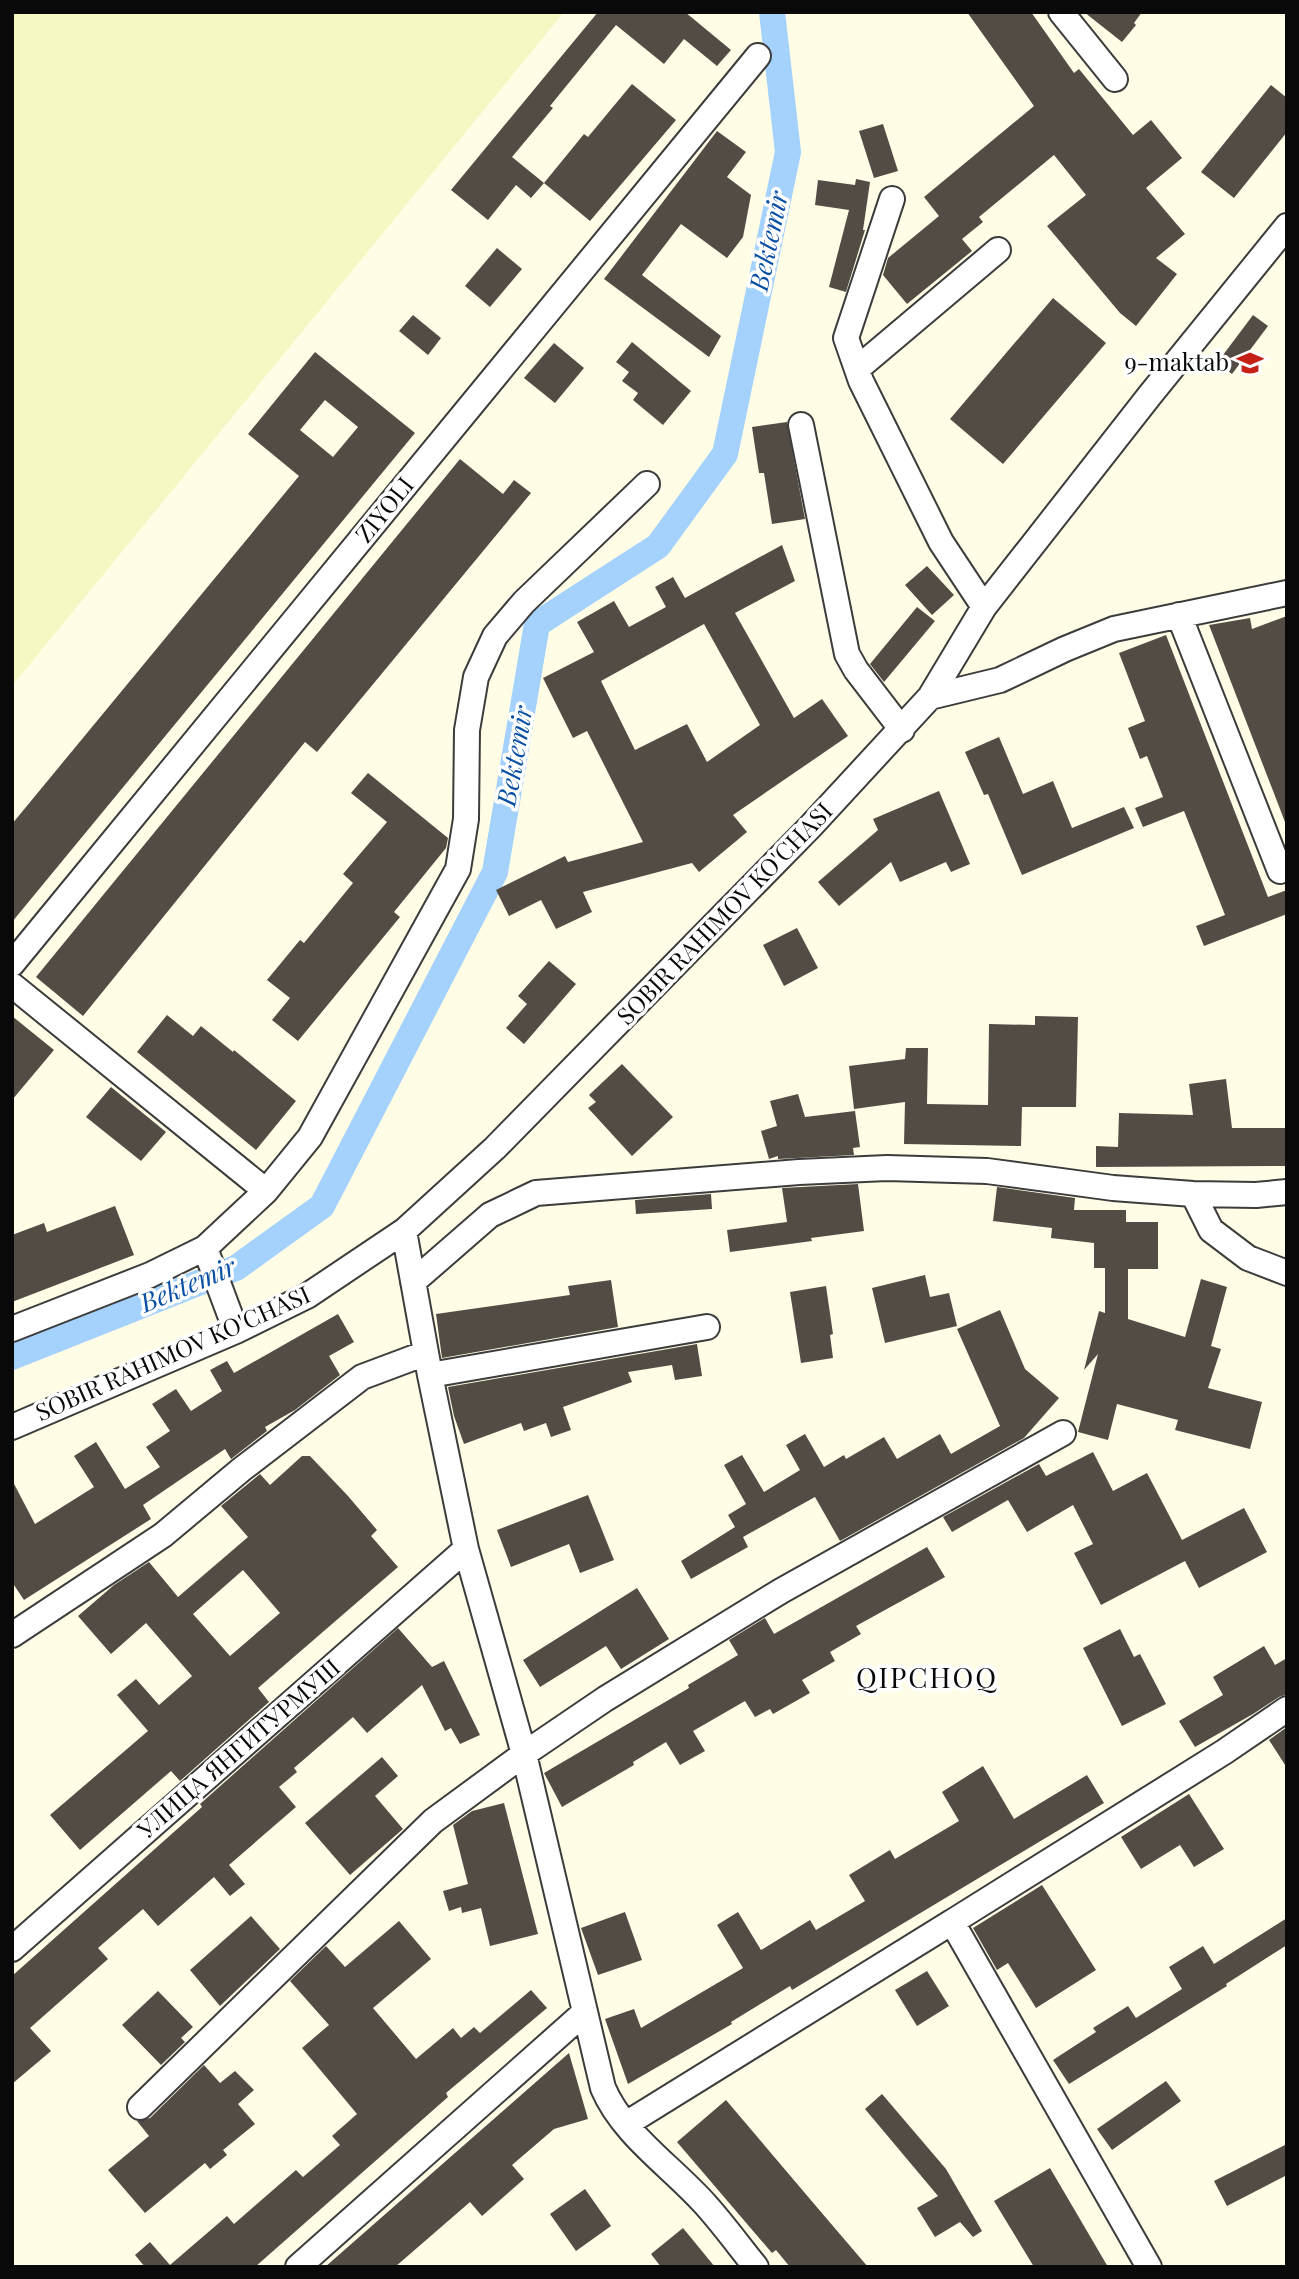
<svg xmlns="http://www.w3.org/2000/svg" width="1299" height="2279" font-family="'Playfair Display',serif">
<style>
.farmland{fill:#f6f8c3}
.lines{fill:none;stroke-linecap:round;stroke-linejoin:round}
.canal{stroke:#a4d2fd;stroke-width:26}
.building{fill:#534c45;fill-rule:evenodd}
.minor-casing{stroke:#3c3c3c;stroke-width:28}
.minor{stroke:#fff;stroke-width:24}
.labels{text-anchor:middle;stroke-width:7;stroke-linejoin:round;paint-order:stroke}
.poi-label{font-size:24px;fill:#090909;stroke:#fff;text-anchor:end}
.street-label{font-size:24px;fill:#090909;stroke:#fff}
.water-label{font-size:26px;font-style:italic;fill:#0950a5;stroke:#fff}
.quarter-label{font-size:28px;letter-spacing:2px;fill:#090909;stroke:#fff}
</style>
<rect width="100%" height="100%" fill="#fffde6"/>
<!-- farmland -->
<path class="farmland" d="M 12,12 L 564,12 L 12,686 Z"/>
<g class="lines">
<!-- canal -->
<path class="canal" d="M 12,1357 L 236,1268 L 322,1206 L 495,872 L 537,624 L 658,546 L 725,454 L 788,152 L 772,12"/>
</g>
<!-- building -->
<path class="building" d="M 598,12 L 685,12 L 731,50 L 717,66 L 684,39 L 664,64 L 616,25 L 550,106 L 553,108 L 512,157 L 544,183 L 531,198 L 516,185 L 488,220 L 451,190 Z
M 967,12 L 1031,12 L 1074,73 L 1079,69 L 1133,135 L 1151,120 L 1182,158 L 1146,188 L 1185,234 L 1156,258 L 1177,274 L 1136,326 L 1120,313 L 1047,226 L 1086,195 L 1054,155 L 979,217 L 983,222 L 962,239 L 972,251 L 907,304 L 883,275 L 888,258 L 939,216 L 924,197 L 1034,106 Z
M 1084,12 L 1142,12 L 1134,23 L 1136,25 L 1122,42 Z
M 632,84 L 676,120 L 590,221 L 544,183 L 584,134 L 588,137 Z
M 1271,85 L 1287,98 L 1287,132 L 1234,198 L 1201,172 Z
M 883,124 L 898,171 L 874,178 L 859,131 Z
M 717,131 L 746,152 L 727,177 L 751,195 L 743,237 L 727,258 L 681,224 L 642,275 L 721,336 L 709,357 L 604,279 Z
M 856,179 L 870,182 L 863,230 L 865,230 L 846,292 L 829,287 L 849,210 L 815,205 L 818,180 L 855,185 Z
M 497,248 L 522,269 L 490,307 L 465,286 Z
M 1053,298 L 1106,343 L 1003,464 L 950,419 Z
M 413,315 L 441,338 L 428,355 L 399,331 Z
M 1253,315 L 1268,326 L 1232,374 L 1217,363 Z
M 632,342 L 691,391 L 663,425 L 633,400 L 638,393 L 622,381 L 629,372 L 616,362 Z
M 554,343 L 584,368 L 555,403 L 524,378 Z
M 315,352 L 415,433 L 12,922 L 12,824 L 299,476 L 248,434 ZM 325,400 L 358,427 L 333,457 L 300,430 Z
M 787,422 L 805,519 L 772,524 L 764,473 L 759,473 L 752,427 Z
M 460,459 L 503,494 L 514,480 L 531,493 L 317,752 L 305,742 L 83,1016 L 36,977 Z
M 782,545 L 795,581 L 735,613 L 794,718 L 822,699 L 848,736 L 733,815 L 747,832 L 699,872 L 692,863 L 583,892 L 592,912 L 556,929 L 541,900 L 509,916 L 496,890 L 565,856 L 568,862 L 643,842 L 587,731 L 573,738 L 543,678 L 594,652 L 577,622 L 614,601 L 629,627 L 666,607 L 655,587 L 673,577 L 685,598 ZM 704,624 L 760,725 L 707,762 L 687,724 L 635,750 L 601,681 Z
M 927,566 L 954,595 L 932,615 L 905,585 Z
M 917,607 L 935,621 L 884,682 L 870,664 Z
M 1287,616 L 1287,822 L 1285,822 L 1209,625 L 1250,618 L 1252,629 Z
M 1166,635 L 1268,897 L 1287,890 L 1287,914 L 1204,946 L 1196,926 L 1225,915 L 1184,811 L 1143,827 L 1135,808 L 1163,797 L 1147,756 L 1140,759 L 1128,728 L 1145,721 L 1119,653 Z
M 999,737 L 1023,794 L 1053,781 L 1072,828 L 1124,807 L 1134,828 L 1022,875 L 988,794 L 984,795 L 965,752 Z
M 368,773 L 448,838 L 446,848 L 394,912 L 400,917 L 298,1041 L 272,1020 L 290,998 L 267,980 L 300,940 L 304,943 L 353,883 L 343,874 L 387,822 L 351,793 Z
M 939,791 L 970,864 L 951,872 L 946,862 L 900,882 L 891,862 L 839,906 L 818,882 L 878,830 L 873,819 Z
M 797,928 L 818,968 L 784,986 L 763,945 Z
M 549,961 L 576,984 L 524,1044 L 506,1028 L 527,1004 L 518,996 Z
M 167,1015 L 193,1036 L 201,1026 L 233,1052 L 234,1050 L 296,1101 L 256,1150 L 137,1052 Z
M 12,1016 L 54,1050 L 12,1100 Z
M 1035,1016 L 1078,1017 L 1076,1107 L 1022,1107 L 1021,1146 L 904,1144 L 905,1102 L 854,1109 L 849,1066 L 905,1059 L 906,1048 L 928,1048 L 927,1104 L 988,1105 L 989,1024 L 1035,1025 Z
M 622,1064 L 673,1117 L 632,1156 L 588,1108 L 596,1102 L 589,1095 Z
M 1226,1079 L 1232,1128 L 1287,1128 L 1287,1166 L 1096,1167 L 1096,1146 L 1118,1147 L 1119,1113 L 1193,1115 L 1189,1084 Z
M 111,1087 L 166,1132 L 141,1161 L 86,1117 Z
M 798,1094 L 805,1117 L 855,1111 L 860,1147 L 853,1148 L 854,1155 L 778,1159 L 778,1156 L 769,1159 L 761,1131 L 777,1126 L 770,1101 Z
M 858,1184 L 864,1231 L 811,1238 L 812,1241 L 730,1252 L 727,1230 L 787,1222 L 782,1188 Z
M 997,1187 L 1075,1198 L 1074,1210 L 1126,1210 L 1126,1222 L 1158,1222 L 1158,1269 L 1128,1269 L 1128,1319 L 1185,1337 L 1201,1279 L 1227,1287 L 1211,1346 L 1221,1349 L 1208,1388 L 1262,1402 L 1250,1449 L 1175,1430 L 1178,1420 L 1117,1404 L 1108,1440 L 1078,1432 L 1098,1354 L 1084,1370 L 1099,1311 L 1105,1313 L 1105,1268 L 1094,1268 L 1094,1243 L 1051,1238 L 1052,1228 L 993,1221 Z
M 711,1194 L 712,1209 L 636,1214 L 635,1200 Z
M 115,1206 L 134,1255 L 12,1302 L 12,1235 L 44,1223 L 47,1232 Z
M 925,1275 L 930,1297 L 949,1293 L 957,1326 L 885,1343 L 872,1288 Z
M 611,1280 L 618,1327 L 442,1358 L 436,1314 L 570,1295 L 568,1286 Z
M 826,1286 L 833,1334 L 830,1335 L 833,1358 L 801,1363 L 790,1292 Z
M 1000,1310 L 1025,1369 L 1059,1398 L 1024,1438 L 840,1541 L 815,1497 L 743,1537 L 748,1547 L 691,1579 L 681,1561 L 735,1527 L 728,1515 L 746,1504 L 724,1465 L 742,1455 L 764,1492 L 800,1470 L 786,1445 L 805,1434 L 824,1467 L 844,1455 L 846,1459 L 884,1437 L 897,1459 L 940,1434 L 951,1454 L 1000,1426 L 957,1329 Z
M 338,1314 L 354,1342 L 329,1356 L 340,1375 L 295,1410 L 265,1427 L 267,1431 L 231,1459 L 225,1449 L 143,1505 L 151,1519 L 24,1600 L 12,1582 L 12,1480 L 35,1524 L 94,1487 L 74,1456 L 96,1442 L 125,1489 L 160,1467 L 146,1447 L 170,1431 L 152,1404 L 176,1389 L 191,1411 L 222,1391 L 210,1370 L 227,1361 L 234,1373 Z
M 697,1344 L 702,1376 L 675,1380 L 672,1365 L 628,1372 L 632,1382 L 563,1407 L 571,1430 L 551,1437 L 546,1423 L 524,1431 L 521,1423 L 464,1444 L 454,1416 L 448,1387 Z
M 1093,1452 L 1113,1491 L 1147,1473 L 1182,1540 L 1244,1508 L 1267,1552 L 1199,1588 L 1185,1561 L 1101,1605 L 1074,1553 L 1093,1544 L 1073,1505 L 1027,1532 L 1008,1500 L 952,1532 L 943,1517 L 1039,1464 L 1046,1476 Z
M 302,1456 L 310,1456 L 348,1496 L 377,1530 L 371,1536 L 398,1567 L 258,1688 L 269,1702 L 180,1781 L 171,1771 L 80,1850 L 50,1815 L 148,1731 L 117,1695 L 136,1679 L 159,1705 L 192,1676 L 146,1623 L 111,1654 L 78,1616 L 114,1585 L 149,1562 L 178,1597 L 248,1537 L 221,1506 L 260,1474 L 270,1485 ZM 243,1570 L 280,1613 L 230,1656 L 193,1614 Z
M 588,1495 L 614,1560 L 580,1573 L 569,1544 L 511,1567 L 497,1530 Z
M 927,1547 L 945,1577 L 856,1626 L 861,1634 L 830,1652 L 835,1661 L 802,1680 L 810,1693 L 773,1714 L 770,1709 L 755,1717 L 745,1701 L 693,1731 L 705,1751 L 680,1765 L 666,1742 L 633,1762 L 634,1765 L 562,1807 L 544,1773 L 689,1688 L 688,1685 L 738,1655 L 729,1640 L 765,1618 L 774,1634 Z
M 637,1588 L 669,1639 L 621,1669 L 606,1646 L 540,1687 L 523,1660 Z
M 398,1628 L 432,1667 L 444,1661 L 480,1735 L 460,1744 L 451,1728 L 445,1731 L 422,1685 L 367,1733 L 353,1717 L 294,1768 L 297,1772 L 279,1787 L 296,1807 L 229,1865 L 245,1884 L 230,1896 L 214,1877 L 158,1926 L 143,1909 L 98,1948 L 108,1959 L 30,2028 L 51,2051 L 12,2084 L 12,1976 L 202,1807 L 200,1804 Z
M 1120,1629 L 1134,1657 L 1140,1654 L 1166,1704 L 1122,1726 L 1083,1648 Z
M 1264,1646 L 1275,1665 L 1287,1658 L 1287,1694 L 1279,1697 L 1253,1714 L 1195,1747 L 1179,1721 L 1223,1695 L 1213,1677 Z
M 1287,1727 L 1287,1768 L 1269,1740 Z
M 382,1757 L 398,1776 L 375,1796 L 403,1829 L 350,1875 L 305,1823 Z
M 983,1766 L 1014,1819 L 1087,1775 L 1104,1803 L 792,1990 L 790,1986 L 731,2022 L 732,2024 L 628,2084 L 605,2019 L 634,2009 L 641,2028 L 743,1968 L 717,1925 L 738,1912 L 761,1950 L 810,1920 L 816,1930 L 865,1901 L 849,1875 L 890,1850 L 895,1859 L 959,1821 L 942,1792 Z
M 1189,1794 L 1224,1849 L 1194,1867 L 1180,1845 L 1141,1869 L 1121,1837 Z
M 504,1803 L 538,1934 L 490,1946 L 481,1908 L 462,1913 L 461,1907 L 449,1911 L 443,1891 L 468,1884 L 453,1825 L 472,1811 Z
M 1042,1885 L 1096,1970 L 1036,2008 L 1008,1963 L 997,1970 L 973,1928 Z
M 625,1912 L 642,1960 L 598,1975 L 581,1928 Z
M 251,1916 L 280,1949 L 220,2006 L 190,1970 Z
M 1287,1918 L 1287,1945 L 1226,1984 L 1227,1986 L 1069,2084 L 1053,2060 L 1096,2032 L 1093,2028 L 1128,2006 L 1136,2018 L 1182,1989 L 1169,1967 L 1203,1946 L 1214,1964 Z
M 399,1921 L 431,1959 L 373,2008 L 416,2059 L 453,2028 L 461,2038 L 474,2027 L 480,2033 L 531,1990 L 547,2008 L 446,2093 L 448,2097 L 255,2267 L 145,2267 L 135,2255 L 150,2242 L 170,2265 L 227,2216 L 234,2224 L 296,2170 L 303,2177 L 340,2145 L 332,2136 L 357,2114 L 302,2048 L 329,2025 L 290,1981 L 326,1946 L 345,1967 Z
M 927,1971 L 949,2006 L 917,2026 L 895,1990 Z
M 158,1991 L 193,2027 L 181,2038 L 185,2042 L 161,2065 L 122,2025 Z
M 569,2053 L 588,2119 L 554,2129 L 512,2165 L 524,2179 L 482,2216 L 470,2202 L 395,2267 L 325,2267 Z
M 204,2065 L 220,2083 L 235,2071 L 254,2090 L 238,2104 L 255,2124 L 223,2150 L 227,2155 L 210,2169 L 205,2163 L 145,2213 L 108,2170 L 149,2136 L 137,2121 L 150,2118 Z
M 1166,2081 L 1181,2101 L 1112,2150 L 1097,2129 Z
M 882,2094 L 946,2169 L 982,2231 L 973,2237 L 960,2222 L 935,2237 L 917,2208 L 938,2196 L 865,2109 Z
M 726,2100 L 821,2212 L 868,2267 L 790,2267 L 776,2250 L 772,2253 L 677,2142 Z
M 1287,2144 L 1287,2175 L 1227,2206 L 1214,2181 Z
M 1050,2168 L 1084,2226 L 1108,2267 L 1034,2267 L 994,2201 Z
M 585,2189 L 611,2226 L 576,2251 L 550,2214 Z
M 683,2228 L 715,2267 L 661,2267 L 651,2254 Z"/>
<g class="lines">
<!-- minor casing -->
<g class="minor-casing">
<path id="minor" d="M 1061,12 L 1115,79
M 892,199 L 846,338 L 861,381 L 941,542 L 984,607
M 857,369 L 998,250
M 801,425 L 847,654 L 856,670 L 902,730
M 1179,615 L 1280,871
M 930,697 L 1000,680 L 1065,649 L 1114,629 L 1287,593
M 12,964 L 758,56
M 12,985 L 266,1191
M 1193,1194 L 1211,1230 L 1248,1258 L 1287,1273
M 404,1231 L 430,1375 L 466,1549 L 524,1754 L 603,2088 C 623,2135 671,2166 705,2204 C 723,2224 739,2246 756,2267
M 205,1248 L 236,1331
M 413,1282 L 490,1215 L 536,1193 L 799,1172 L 887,1168 L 987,1171 L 1113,1188 L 1193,1194 L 1256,1195 L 1287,1192
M 12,1329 L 150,1275 L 205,1248 L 266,1191 L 310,1137 L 458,869 L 466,819 L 467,730 L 476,677 L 495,636 L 524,602 L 647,484
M 430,1375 L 707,1327
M 12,1427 L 236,1331 L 307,1296 L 404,1231 L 495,1148 L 810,827 L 930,697 L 984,607 L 1150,395 L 1287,226
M 12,1635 L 163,1535 L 242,1469 L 362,1377 L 426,1353
M 12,1949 L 466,1549
M 140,2107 L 433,1821 L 524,1754 L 605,1699 L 781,1591 L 1063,1433
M 626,2124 L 952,1922
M 298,2267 L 585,2012
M 1149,2267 L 952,1922 L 1224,1752 L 1287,1709"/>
</g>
<!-- minor -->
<use href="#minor" class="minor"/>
</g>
<!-- icons -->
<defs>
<g id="school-bare" transform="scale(2.1)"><path d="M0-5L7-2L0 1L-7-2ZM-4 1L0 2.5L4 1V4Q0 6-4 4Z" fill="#c52015" stroke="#fff" stroke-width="2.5" paint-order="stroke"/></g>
</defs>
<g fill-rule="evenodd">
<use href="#school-bare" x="1250" y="363"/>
</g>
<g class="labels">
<!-- poi labels -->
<g class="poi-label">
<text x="1229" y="371">9-maktab</text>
</g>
<!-- street labels -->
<g class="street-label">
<text transform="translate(385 510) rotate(-51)" y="8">ZIYOLI</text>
<text transform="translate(725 914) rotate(-46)" y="8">SOBIR RAHIMOV KO'CHASI</text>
<text transform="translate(173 1354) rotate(-24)" y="8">SOBIR RAHIMOV KO'CHASI</text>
<text transform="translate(239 1749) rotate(-41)" y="8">УЛИЦА ЯНГИТУРМУШ</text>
</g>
<!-- water labels -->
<g class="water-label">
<text transform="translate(769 241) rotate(-78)" y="9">Bektemir</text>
<text transform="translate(515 756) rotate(-80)" y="9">Bektemir</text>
<text transform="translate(188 1285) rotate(-23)" y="9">Bektemir</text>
</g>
<!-- quarter labels -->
<g class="quarter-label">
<text x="927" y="1688">QIPCHOQ</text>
</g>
</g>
<!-- border -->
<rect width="1299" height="2279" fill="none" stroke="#090909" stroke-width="28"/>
</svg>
